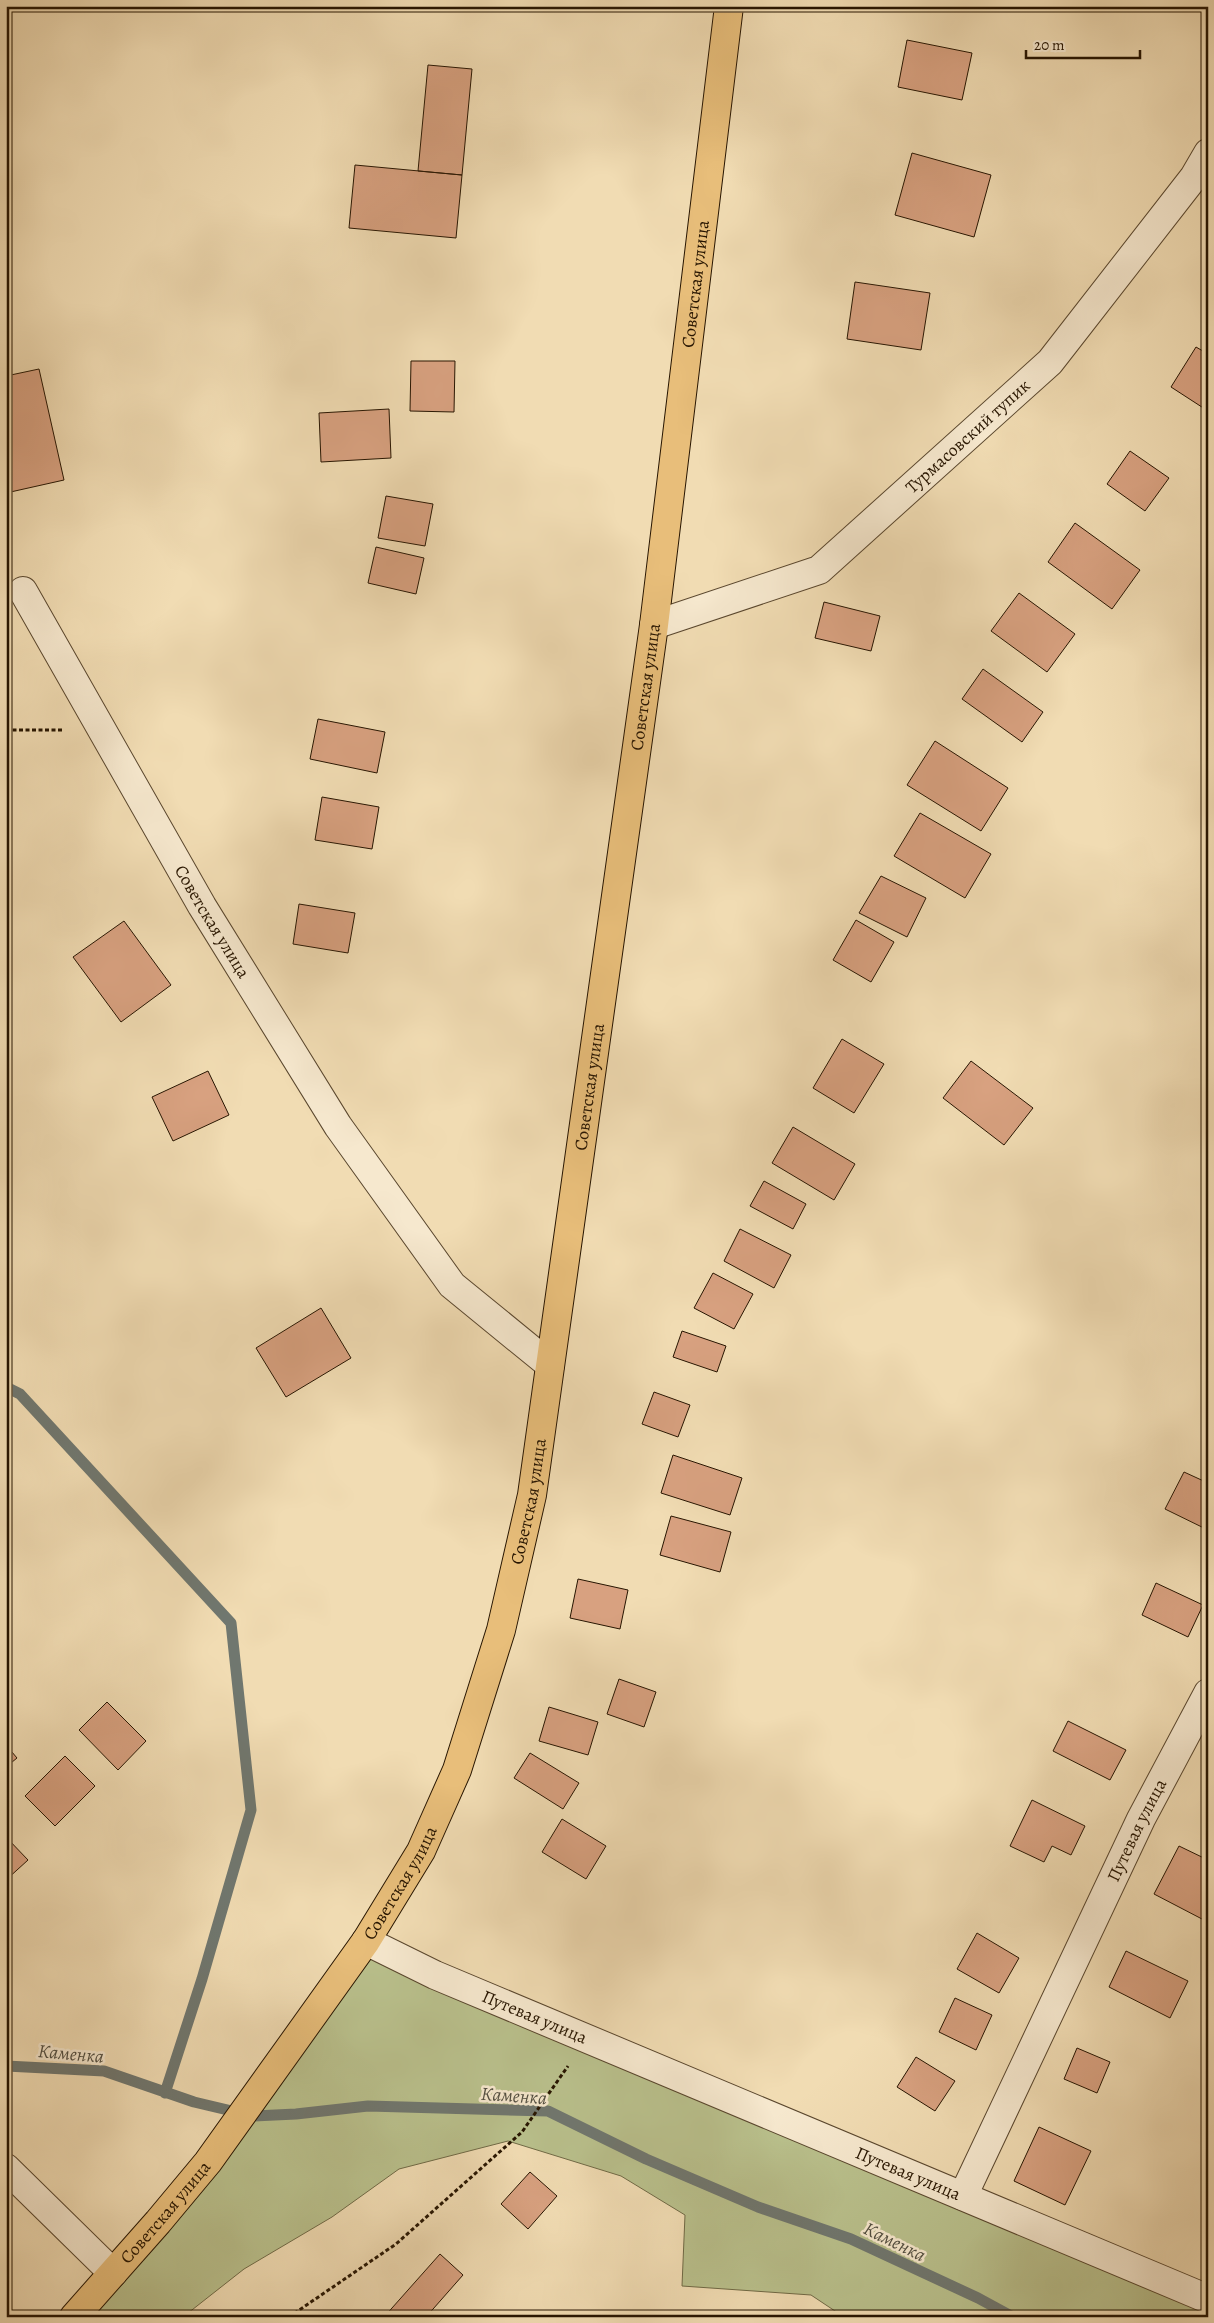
<svg xmlns="http://www.w3.org/2000/svg" width="1214" height="2323" font-family="Alegreya,serif">
<style>
.green{fill:#b9c08c;stroke:#706a46}
.lines{fill:none;stroke-linecap:round;stroke-linejoin:round}
.stream{stroke:#70776f;stroke-width:11}
.building{fill:#d8a180;stroke:#271501}
.minor-casing{stroke:#5a472e;stroke-width:30}
.major-casing{stroke:#271501;stroke-width:30}
.path{stroke:#271501;stroke-width:3;stroke-dasharray:4 2.5;stroke-linecap:butt}
.minor{stroke:#f6e8ce;stroke-width:28}
.major{stroke:#e8be7a;stroke-width:28}
.labels{text-anchor:middle;stroke-width:5;stroke-linejoin:round;paint-order:stroke}
.street-label{font-size:18px;fill:#271501;stroke:#f6e8ce}
.water-label{font-size:19px;font-style:italic;fill:#524e41;stroke:#f6e8ce}
</style>
<rect width="100%" height="100%" fill="#f1dcb3"/>
<filter id="stains"><feTurbulence type="fractalNoise" baseFrequency=".004" numOctaves="4"/><feColorMatrix values="0 0 0 0 .2 0 0 0 0 .09 0 0 0 0 .02 0 0 0 .5 -.17"/></filter>
<radialGradient id="worn" r=".72"><stop offset=".6" stop-color="#630" stop-opacity="0"/><stop offset="1" stop-color="#630" stop-opacity=".3"/></radialGradient>
<!-- green -->
<path class="green" d="M 366,1941 L 1208,2299 L 1208,2317 L 844,2317 L 811,2295 L 682,2286 L 685,2215 L 621,2176 L 508,2141 L 399,2169 L 332,2217 L 244,2269 L 183,2317 L 74,2317 Z"/>
<g class="lines">
<!-- stream -->
<path class="stream" d="M 6,1387 L 20,1394 L 231,1623 L 251,1810 L 202,1979 L 165,2093
M 6,2066 L 104,2071 L 194,2102 L 253,2116 L 296,2114 L 368,2106 L 548,2111 L 646,2159 L 758,2207 L 851,2239 L 978,2298 L 1013,2317"/>
</g>
<!-- building -->
<path class="building" d="M 907,40 L 972,53 L 962,100 L 898,87 Z
M 428,65 L 472,69 L 462,175 L 418,171 Z
M 912,153 L 991,175 L 974,237 L 895,215 Z
M 355,165 L 462,175 L 456,238 L 349,228 Z
M 855,282 L 930,293 L 921,350 L 847,339 Z
M 1196,347 L 1208,354 L 1208,411 L 1171,387 Z
M 411,361 L 455,361 L 454,412 L 410,411 Z
M 39,369 L 64,480 L 6,493 L 6,376 Z
M 389,409 L 391,458 L 321,462 L 319,413 Z
M 1130,451 L 1169,478 L 1145,511 L 1107,484 Z
M 386,496 L 433,504 L 425,546 L 378,538 Z
M 1075,523 L 1140,570 L 1112,609 L 1048,562 Z
M 376,547 L 424,558 L 416,594 L 368,583 Z
M 1019,593 L 1075,634 L 1047,672 L 991,631 Z
M 824,602 L 880,616 L 871,651 L 815,638 Z
M 983,669 L 1043,712 L 1022,742 L 962,699 Z
M 318,719 L 385,732 L 377,773 L 310,759 Z
M 935,741 L 1008,788 L 981,831 L 907,785 Z
M 322,797 L 379,807 L 372,849 L 315,840 Z
M 920,813 L 991,854 L 965,898 L 894,856 Z
M 881,876 L 926,898 L 907,937 L 859,913 Z
M 299,904 L 355,913 L 348,953 L 293,944 Z
M 856,920 L 894,942 L 871,982 L 833,960 Z
M 124,921 L 171,985 L 121,1022 L 73,957 Z
M 842,1039 L 884,1064 L 854,1113 L 813,1088 Z
M 971,1061 L 1033,1108 L 1004,1145 L 943,1098 Z
M 208,1071 L 229,1115 L 173,1141 L 152,1097 Z
M 793,1127 L 855,1164 L 834,1200 L 772,1163 Z
M 764,1181 L 806,1204 L 793,1229 L 750,1206 Z
M 740,1229 L 791,1255 L 774,1288 L 724,1261 Z
M 713,1273 L 753,1294 L 734,1329 L 694,1308 Z
M 321,1308 L 351,1358 L 286,1397 L 256,1348 Z
M 682,1331 L 726,1346 L 717,1372 L 673,1357 Z
M 654,1392 L 690,1405 L 678,1437 L 642,1424 Z
M 673,1455 L 742,1478 L 730,1515 L 661,1493 Z
M 1184,1472 L 1208,1483 L 1208,1530 L 1165,1509 Z
M 671,1516 L 731,1532 L 720,1572 L 660,1555 Z
M 578,1579 L 628,1590 L 620,1629 L 570,1618 Z
M 1156,1583 L 1203,1605 L 1188,1637 L 1142,1615 Z
M 619,1679 L 656,1692 L 644,1727 L 607,1714 Z
M 107,1702 L 146,1741 L 118,1770 L 79,1730 Z
M 549,1707 L 598,1722 L 588,1755 L 539,1741 Z
M 1068,1721 L 1126,1750 L 1110,1780 L 1053,1751 Z
M 6,1745 L 17,1758 L 6,1767 Z
M 530,1753 L 579,1783 L 563,1809 L 514,1778 Z
M 65,1756 L 95,1786 L 55,1826 L 25,1796 Z
M 1032,1800 L 1085,1826 L 1071,1855 L 1052,1846 L 1044,1862 L 1010,1846 Z
M 562,1819 L 606,1846 L 586,1879 L 542,1852 Z
M 6,1837 L 28,1860 L 6,1880 Z
M 1179,1846 L 1208,1860 L 1208,1908 L 1202,1919 L 1154,1894 Z
M 977,1933 L 1019,1958 L 999,1993 L 957,1969 Z
M 1126,1951 L 1188,1981 L 1170,2018 L 1109,1987 Z
M 955,1998 L 992,2015 L 976,2050 L 939,2032 Z
M 1077,2048 L 1110,2062 L 1097,2093 L 1064,2079 Z
M 916,2057 L 955,2081 L 935,2111 L 897,2087 Z
M 1039,2127 L 1091,2151 L 1065,2205 L 1014,2181 Z
M 530,2172 L 557,2196 L 528,2229 L 501,2204 Z
M 440,2254 L 463,2275 L 426,2317 L 384,2317 Z"/>
<g class="lines">
<!-- minor casing -->
<g class="minor-casing">
<g id="minor">
<path id="s1" d="M 23,591 L 202,906 L 338,1126 L 452,1285 L 550,1365"/>
<path id="s2" d="M 654,625 L 819,570 L 1050,362 L 1194,177 L 1208,153"/>
<path id="s3" d="M 366,1941 L 435,1975 L 1208,2299"/>
<path d="M 6,2168 L 113,2273"/>
<path id="s4" d="M 963,2196 L 1141,1819 L 1208,1693"/>
</g>
</g>
<!-- major casing -->
<g class="major-casing">
<g id="major">
<path id="s5" d="M 74,2317 L 158,2222 L 208,2162 L 366,1941 L 421,1851 L 457,1770 L 501,1630 L 532,1495 L 654,625 L 729,6"/>
</g>
</g>
<!-- path -->
<path class="path" d="M 6,730 L 63,730
M 289,2317 L 396,2244 L 522,2132 L 568,2066"/>
<!-- minor -->
<use href="#minor" class="minor"/>
<!-- major -->
<use href="#major" class="major"/>
</g>
<g class="labels">
<!-- street labels -->
<g class="street-label">
<text dy="6" stroke="none"><textPath href="#s5" startOffset="2178">Советская улица</textPath></text>
<text dy="6" stroke="none"><textPath href="#s2" startOffset="374">Турмасовский тупик</textPath></text>
<text dy="6" stroke="none"><textPath href="#s5" startOffset="1772">Советская улица</textPath></text>
<text dy="6" stroke="none"><textPath href="#s1" startOffset="381">Советская улица</textPath></text>
<text dy="6" stroke="none"><textPath href="#s5" startOffset="1368">Советская улица</textPath></text>
<text dy="6" stroke="none"><textPath href="#s5" startOffset="949">Советская улица</textPath></text>
<text dy="6" stroke="none"><textPath href="#s4" startOffset="405">Путевая улица</textPath></text>
<text dy="6" stroke="none"><textPath href="#s5" startOffset="544">Советская улица</textPath></text>
<text dy="6" stroke="none"><textPath href="#s3" startOffset="185">Путевая улица</textPath></text>
<text dy="6" stroke="none"><textPath href="#s3" startOffset="590">Путевая улица</textPath></text>
<text dy="6" stroke="none"><textPath href="#s5" startOffset="139">Советская улица</textPath></text>
</g>
<!-- water labels -->
<g class="water-label">
<text transform="translate(71 2053) rotate(5)" y="7">Каменка</text>
<text transform="translate(514 2095) rotate(4)" y="7">Каменка</text>
<text transform="translate(895 2241) rotate(26)" y="7">Каменка</text>
</g>
</g>
<!-- margin -->
<rect width="1214" height="2323" fill="none" stroke="#f1dcb3" stroke-width="25"/>
<rect x="8" y="8" width="1199" height="2308" fill="none" stroke="#271501" stroke-width="2.5"/>
<rect x="12" y="12" width="1189" height="2298" fill="none" stroke="#271501"/>
<!-- scale -->
<path d="M1026 50v8h114v-8" fill="none" stroke="#271501" stroke-width="2.5"/>
<text x="1034" y="50" font-size="15" fill="#271501" stroke="#f6e8ce" stroke-width="4" paint-order="stroke">20 m</text>
<rect width="100%" height="100%" filter="url(#stains)"/>
<rect width="100%" height="100%" fill="url(#worn)"/>
</svg>
